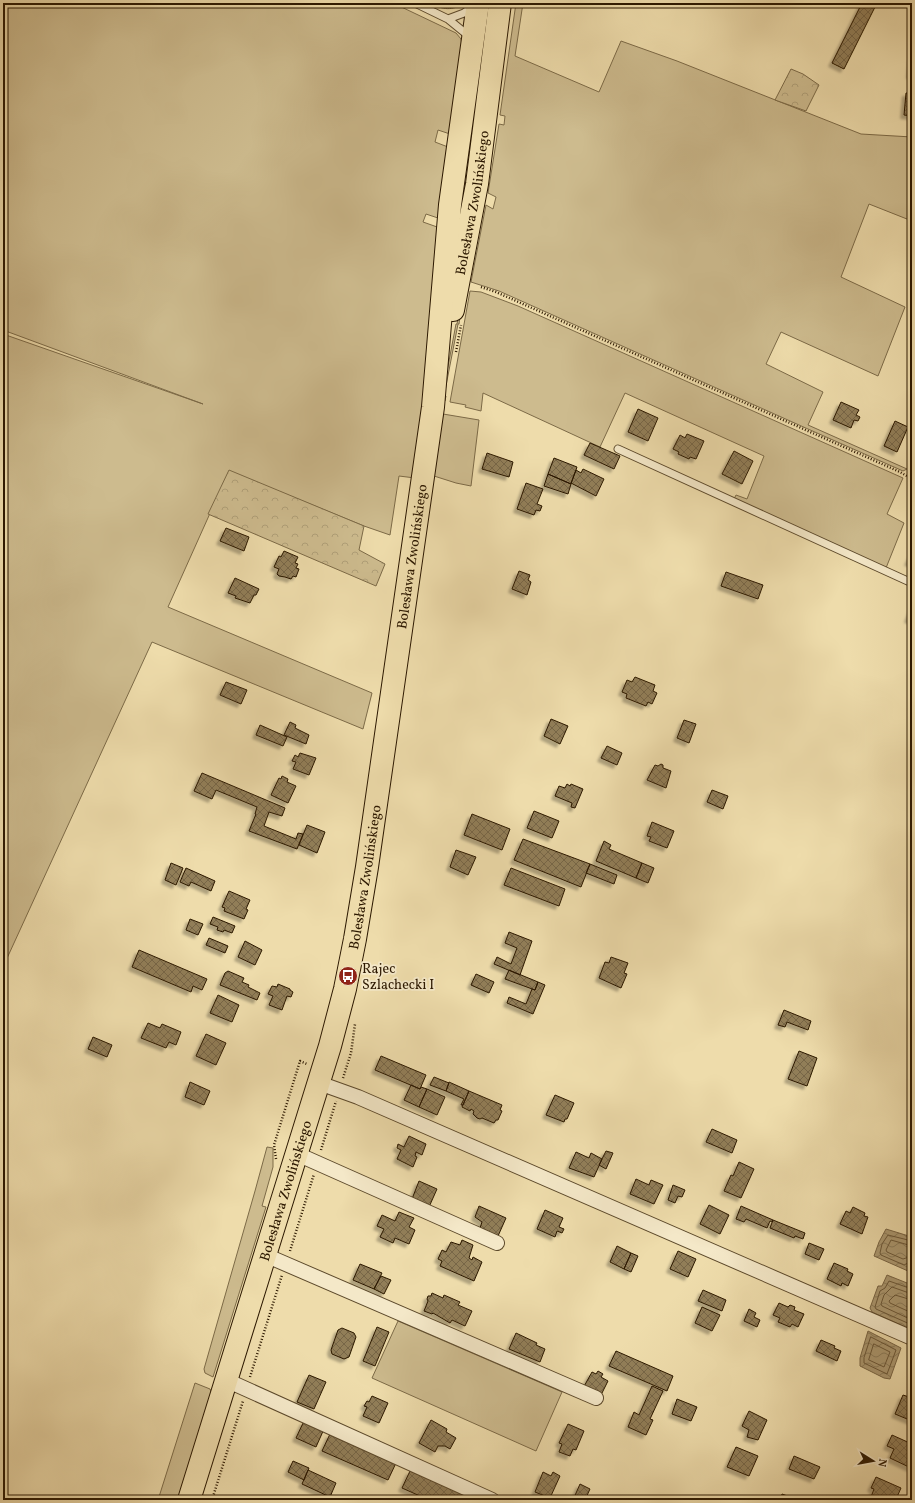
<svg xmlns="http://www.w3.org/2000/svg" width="915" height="1503" font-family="Vollkorn,serif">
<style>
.green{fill:#cdbb8e;stroke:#7c6a47}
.forest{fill:url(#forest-crowns);stroke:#7c6a47}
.water{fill:url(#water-waves);stroke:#796544}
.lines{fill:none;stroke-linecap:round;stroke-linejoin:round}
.shore{stroke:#6c5838;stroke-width:1}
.building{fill:url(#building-cross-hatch);stroke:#2c1800;filter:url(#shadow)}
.lane-casing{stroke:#5c492b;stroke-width:9}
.street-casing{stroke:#5c492b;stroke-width:16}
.primary-casing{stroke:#2c1800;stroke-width:24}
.path{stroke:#2c1800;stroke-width:2.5;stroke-dasharray:1 2;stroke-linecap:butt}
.lane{stroke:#f4e8c8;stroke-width:7}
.street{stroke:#f4e8c8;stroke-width:14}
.primary{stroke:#eedcab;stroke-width:22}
.labels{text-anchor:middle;stroke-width:3.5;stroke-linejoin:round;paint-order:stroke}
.street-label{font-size:14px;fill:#2c1800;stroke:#f4e8c8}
.poi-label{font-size:14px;fill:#2c1800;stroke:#f4e8c8;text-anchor:start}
</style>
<defs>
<pattern id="forest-crowns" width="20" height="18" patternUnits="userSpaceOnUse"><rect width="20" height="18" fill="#cdbb8e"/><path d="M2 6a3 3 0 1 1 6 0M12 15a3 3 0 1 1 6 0" fill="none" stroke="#b0a079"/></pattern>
<pattern id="water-waves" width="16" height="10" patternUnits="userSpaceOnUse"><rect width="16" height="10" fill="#ac9971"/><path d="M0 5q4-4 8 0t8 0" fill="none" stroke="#8c7c5a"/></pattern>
<pattern id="building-cross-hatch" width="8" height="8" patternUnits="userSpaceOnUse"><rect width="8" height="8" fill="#917e59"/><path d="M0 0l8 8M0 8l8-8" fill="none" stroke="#776647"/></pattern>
<filter id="shadow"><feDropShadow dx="-3.5" dy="3.5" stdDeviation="1" flood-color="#0004"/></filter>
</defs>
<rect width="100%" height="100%" fill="#eedcab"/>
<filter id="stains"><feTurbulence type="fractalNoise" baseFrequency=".005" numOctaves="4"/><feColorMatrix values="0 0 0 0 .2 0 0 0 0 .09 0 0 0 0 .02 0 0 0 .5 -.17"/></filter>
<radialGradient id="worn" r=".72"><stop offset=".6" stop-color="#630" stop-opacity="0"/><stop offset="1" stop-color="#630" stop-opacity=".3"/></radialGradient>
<!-- green -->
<path class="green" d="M 3,3 L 393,3 L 456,33 L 461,39 L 462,45 L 450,134 L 438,130 L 435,142 L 448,147 L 441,219 L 426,214 L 423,222 L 440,228 L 442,230 L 415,478 L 399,476 L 390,535 L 364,526 L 229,471 L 168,607 L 372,693 L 363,729 L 152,642 L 3,967 L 3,334 L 203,404 L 3,330 Z
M 431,3 L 464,3 C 453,11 442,10 431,3 Z
M 516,3 L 523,3 L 515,56 L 599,92 L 621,41 L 677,61 L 861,134 L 912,137 L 912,221 L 869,204 L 841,277 L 905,307 L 878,376 L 781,332 L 766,364 L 823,392 L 808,425 L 907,469 L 903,471 L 808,429 L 499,291 L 471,282 L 486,205 L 493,209 L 496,197 L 488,193 L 499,124 L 504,125 L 505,116 L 500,115 Z
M 470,291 L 481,292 L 518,306 L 903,478 L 887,514 L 904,523 L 886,568 L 734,499 L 736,495 L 747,499 L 764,456 L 625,393 L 600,447 L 483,393 L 481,411 L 465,407 L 466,405 L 450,402 Z
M 463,292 L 459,324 L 458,324 L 444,396 L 446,396 L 445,401 L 442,398 L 456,324 L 457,324 Z
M 443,414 L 479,420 L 471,486 L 456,483 L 434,476 Z
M 267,1147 L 273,1148 L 273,1167 L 262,1206 L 266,1207 L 213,1377 L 205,1373 L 204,1369 L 255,1191 Z
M 398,1321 L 562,1392 L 536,1451 L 372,1378 Z
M 195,1383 L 210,1389 L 213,1396 L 180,1500 L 158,1500 Z"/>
<!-- forest -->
<path class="forest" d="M 791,69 L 803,74 L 819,85 L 806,111 L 775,100 Z
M 229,470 L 364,526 L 359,550 L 385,564 L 376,586 L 208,514 Z"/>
<!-- water -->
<path class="water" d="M 886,1229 L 912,1237 L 912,1261 L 908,1271 L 874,1256 L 879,1242 Z
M 887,1275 L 912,1285 L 912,1330 L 872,1312 L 870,1308 L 878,1286 L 882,1286 Z
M 868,1331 L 901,1348 L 890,1379 L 884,1378 L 860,1366 L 860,1358 Z"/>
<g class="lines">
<!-- shore -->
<path class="shore" d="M 912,1241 L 888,1235 L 882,1244 L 880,1253 L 881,1255 L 904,1265 L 912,1261
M 912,1246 L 891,1240 L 886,1250 L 887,1252 L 903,1259 L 912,1256
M 912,1289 L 889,1281 L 885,1288 L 880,1291 L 875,1307 L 876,1309 L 912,1325
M 912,1294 L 892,1287 L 884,1295 L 881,1304 L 882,1306 L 912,1320
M 912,1300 L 895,1295 L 889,1301 L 890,1303 L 912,1313
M 871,1337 L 896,1350 L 887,1374 L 864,1363 L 864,1358 Z
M 874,1344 L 890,1352 L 884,1367 L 869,1360 Z"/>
</g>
<!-- building -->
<path class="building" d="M 862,3 L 877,3 L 844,69 L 832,63 Z
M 912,58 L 912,75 L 910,75 Z
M 906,93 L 912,93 L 912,116 L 904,115 Z
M 841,402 L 859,410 L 856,415 L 860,417 L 858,421 L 854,420 L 851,428 L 833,420 Z
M 638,409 L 658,418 L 648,441 L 628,432 Z
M 895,421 L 908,427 L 897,452 L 884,446 Z
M 687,434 L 704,441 L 696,459 L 690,457 L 689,459 L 678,454 L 679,452 L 673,449 L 680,435 L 685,438 Z
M 590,443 L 620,456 L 614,469 L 584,455 Z
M 734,451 L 753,461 L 742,484 L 722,474 Z
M 487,453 L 513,462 L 509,477 L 482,469 Z
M 554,458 L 577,467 L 571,484 L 548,474 Z
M 583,469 L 604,479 L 596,496 L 571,483 L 576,470 L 581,473 Z
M 548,474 L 571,484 L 568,494 L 544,486 Z
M 526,483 L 543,489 L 537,504 L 542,506 L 540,511 L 536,510 L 534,515 L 517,509 Z
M 226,528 L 249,537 L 244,551 L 220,541 Z
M 284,551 L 298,557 L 295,563 L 298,564 L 296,568 L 299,569 L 296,577 L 293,576 L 291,579 L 285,577 L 279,576 L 277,574 L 279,569 L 274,567 L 279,556 L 281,557 Z
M 912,554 L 912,563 L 908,562 Z
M 519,571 L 530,575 L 528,580 L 531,582 L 527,595 L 512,589 Z
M 726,572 L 763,585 L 758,599 L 721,586 Z
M 235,578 L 259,589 L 256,595 L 254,595 L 250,603 L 235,598 L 236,596 L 228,593 Z
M 912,609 L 912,620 L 908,619 Z
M 635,677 L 655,685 L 653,691 L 657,693 L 652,704 L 648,702 L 646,706 L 626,698 L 627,694 L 622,692 L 627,680 L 632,682 Z
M 226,682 L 247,690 L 241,704 L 220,695 Z
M 551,719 L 568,726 L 560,744 L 544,736 Z
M 684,720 L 696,724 L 689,743 L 677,738 Z
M 290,722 L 296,725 L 295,728 L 309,735 L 306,744 L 284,735 Z
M 260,725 L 287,737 L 283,746 L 256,735 Z
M 607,746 L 622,753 L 617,765 L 601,758 Z
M 300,753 L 316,758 L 309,775 L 293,769 L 296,762 L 292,761 L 295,755 L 298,757 Z
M 661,764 L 663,765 L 663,768 L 671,771 L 666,788 L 647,780 L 655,765 L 658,766 Z
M 202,773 L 285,808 L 282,816 L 269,812 L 264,826 L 296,839 L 298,833 L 303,834 L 297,849 L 249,831 L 256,814 L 255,814 L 257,807 L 216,790 L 212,799 L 194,791 Z
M 282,776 L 288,779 L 287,782 L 296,786 L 288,803 L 271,795 L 279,778 L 281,779 Z
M 567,784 L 570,786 L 571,784 L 583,789 L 575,808 L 571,807 L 572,803 L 555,796 L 559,786 L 565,788 Z
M 712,790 L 728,796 L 723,809 L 707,802 Z
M 534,811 L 559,821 L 552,838 L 527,828 Z
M 472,814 L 510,829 L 502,850 L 464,835 Z
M 652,822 L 674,831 L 667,848 L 649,841 L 651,837 L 647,836 Z
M 307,825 L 325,832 L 317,853 L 299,845 Z
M 523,839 L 590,864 L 581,887 L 514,860 Z
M 604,841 L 611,845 L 609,849 L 642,863 L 636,878 L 596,861 Z
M 456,850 L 476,857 L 468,875 L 450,867 Z
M 171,863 L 183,868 L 176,885 L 165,880 Z
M 642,863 L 654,868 L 648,883 L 636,878 Z
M 590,864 L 617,875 L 614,884 L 586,873 Z
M 186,868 L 215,881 L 211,891 L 191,882 L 189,886 L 180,882 Z
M 511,868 L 565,889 L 559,906 L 504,885 Z
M 229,891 L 250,900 L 246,909 L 248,910 L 244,919 L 224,911 L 225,908 L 222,907 Z
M 213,917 L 235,926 L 232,933 L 224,930 L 223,932 L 217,930 L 218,927 L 210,924 Z
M 190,919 L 203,924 L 198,935 L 186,930 Z
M 509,932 L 532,941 L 520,975 L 494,964 L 497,957 L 511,964 L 517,948 L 505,943 Z
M 209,938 L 228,946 L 225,953 L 206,945 Z
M 245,941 L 262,950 L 255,965 L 238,957 Z
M 139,950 L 207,979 L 202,990 L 193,986 L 191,992 L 132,967 Z
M 611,957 L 628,963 L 624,973 L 627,974 L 621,988 L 599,978 L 605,962 L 609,963 Z
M 509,970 L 538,982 L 535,990 L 505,979 Z
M 228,971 L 244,978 L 242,982 L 249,985 L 248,987 L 260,993 L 257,1000 L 220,985 L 225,973 Z
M 476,974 L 494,982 L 489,993 L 471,985 Z
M 538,982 L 545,985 L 533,1014 L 507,1003 L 509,997 L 526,1004 L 532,989 L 535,990 Z
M 278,984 L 290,989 L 290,990 L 293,992 L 291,997 L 287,996 L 282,1010 L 269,1005 L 273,996 L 268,994 L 272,986 L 277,987 Z
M 218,995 L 239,1005 L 232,1022 L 210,1013 Z
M 784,1010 L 811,1021 L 808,1030 L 787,1022 L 785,1027 L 778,1025 Z
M 148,1023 L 160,1028 L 162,1024 L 181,1032 L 176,1045 L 169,1042 L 166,1048 L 141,1038 Z
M 206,1034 L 226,1043 L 216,1065 L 196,1056 Z
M 93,1037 L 112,1045 L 107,1057 L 88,1049 Z
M 799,1051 L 817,1058 L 807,1086 L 788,1079 Z
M 381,1056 L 426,1075 L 420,1089 L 375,1070 Z
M 434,1077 L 449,1083 L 446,1091 L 430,1085 Z
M 190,1082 L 210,1091 L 204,1105 L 185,1097 Z
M 449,1082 L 469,1091 L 463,1105 L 461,1105 L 464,1099 L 446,1091 Z
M 411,1085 L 420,1089 L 421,1087 L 427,1089 L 419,1107 L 404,1100 Z
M 427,1089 L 445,1097 L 437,1115 L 419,1107 Z
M 469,1091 L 502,1105 L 500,1110 L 502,1111 L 498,1120 L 496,1120 L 494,1123 L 482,1118 L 480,1119 L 477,1118 L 473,1114 L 474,1111 L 471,1109 L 470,1111 L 462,1107 Z
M 555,1095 L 574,1103 L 567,1119 L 565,1119 L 564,1122 L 546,1115 Z
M 712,1129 L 737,1140 L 732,1153 L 706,1142 Z
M 409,1136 L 426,1144 L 422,1155 L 416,1152 L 415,1156 L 417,1157 L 413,1167 L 397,1159 L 401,1150 L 397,1148 L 398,1144 L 404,1147 Z
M 606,1151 L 613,1153 L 606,1169 L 599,1165 Z
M 576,1152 L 589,1158 L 591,1153 L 602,1159 L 594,1177 L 569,1168 Z
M 739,1162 L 754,1169 L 741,1198 L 724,1191 L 731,1175 L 733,1176 Z
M 636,1179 L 649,1185 L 651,1180 L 663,1185 L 654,1204 L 630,1194 Z
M 419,1181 L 437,1189 L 429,1207 L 412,1199 Z
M 673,1185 L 685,1190 L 682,1197 L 678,1196 L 675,1203 L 668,1200 Z
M 709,1205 L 729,1215 L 720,1234 L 700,1224 Z
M 479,1206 L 506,1218 L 498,1236 L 480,1228 L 482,1222 L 475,1217 Z
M 741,1206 L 773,1220 L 772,1222 L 770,1221 L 767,1228 L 746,1219 L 744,1222 L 736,1219 Z
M 853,1207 L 865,1213 L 864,1216 L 868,1217 L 862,1234 L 840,1224 L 846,1211 L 850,1213 Z
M 545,1210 L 563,1218 L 559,1227 L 564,1229 L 562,1233 L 557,1231 L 555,1237 L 537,1229 Z
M 399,1212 L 414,1218 L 409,1227 L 415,1230 L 409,1244 L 395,1238 L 393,1243 L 380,1237 L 384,1229 L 377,1226 L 382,1215 L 395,1221 Z
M 773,1220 L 805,1233 L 803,1239 L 795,1236 L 794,1238 L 770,1228 Z
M 462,1240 L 473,1245 L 469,1258 L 472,1260 L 473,1257 L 482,1262 L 474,1281 L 440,1266 L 442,1261 L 438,1259 L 442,1250 L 446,1252 L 451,1242 L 460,1245 Z
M 809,1243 L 824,1249 L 819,1260 L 805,1254 Z
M 617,1246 L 631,1253 L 624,1269 L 610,1262 Z
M 678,1251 L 696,1259 L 688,1277 L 670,1269 Z
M 631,1253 L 638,1256 L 631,1272 L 624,1269 Z
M 834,1263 L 848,1269 L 847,1271 L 853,1274 L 848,1286 L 842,1283 L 841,1286 L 827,1279 Z
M 360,1264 L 382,1273 L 374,1289 L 353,1280 Z
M 381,1276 L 391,1280 L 384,1294 L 374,1289 Z
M 703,1290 L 726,1300 L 722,1311 L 698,1301 Z
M 432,1293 L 443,1298 L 444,1295 L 460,1302 L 458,1305 L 472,1311 L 465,1326 L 452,1320 L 450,1323 L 433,1313 L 432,1314 L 424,1311 L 428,1301 L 427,1299 L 428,1296 L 431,1296 Z
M 779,1303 L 788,1307 L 790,1305 L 795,1307 L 794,1310 L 804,1314 L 798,1327 L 792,1324 L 790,1327 L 778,1322 L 780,1318 L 773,1315 Z
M 702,1307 L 720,1315 L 712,1331 L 695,1323 Z
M 749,1309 L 756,1313 L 754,1317 L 760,1320 L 757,1327 L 744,1321 Z
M 377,1327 L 389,1332 L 375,1366 L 363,1361 Z
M 342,1328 L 354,1333 L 356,1337 L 349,1357 L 344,1359 L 332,1354 L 331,1350 L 338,1330 Z
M 516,1333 L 537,1343 L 536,1345 L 545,1349 L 540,1362 L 509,1349 Z
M 821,1340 L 835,1346 L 834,1348 L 841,1351 L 837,1361 L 816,1351 Z
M 616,1351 L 673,1376 L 667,1391 L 609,1366 Z
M 598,1371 L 603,1374 L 601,1377 L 608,1381 L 599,1399 L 582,1390 L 592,1372 L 596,1374 Z
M 309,1375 L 326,1382 L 314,1409 L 297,1402 Z
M 652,1386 L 663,1391 L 650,1419 L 653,1420 L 646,1435 L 628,1427 L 634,1412 L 639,1415 Z
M 903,1395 L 912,1398 L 912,1421 L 895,1414 Z
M 372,1396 L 388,1403 L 379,1423 L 363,1416 L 367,1407 L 364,1406 L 367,1401 L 369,1402 Z
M 677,1399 L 697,1407 L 691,1421 L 672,1414 Z
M 749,1411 L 767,1420 L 758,1440 L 747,1437 L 749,1430 L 742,1426 Z
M 431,1420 L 447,1429 L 446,1432 L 456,1438 L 450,1449 L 445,1446 L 438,1446 L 435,1452 L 419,1443 Z
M 304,1421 L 324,1429 L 316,1447 L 296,1438 Z
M 568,1424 L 584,1431 L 576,1450 L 573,1449 L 570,1456 L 559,1452 L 562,1444 L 559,1443 Z
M 330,1434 L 396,1463 L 388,1480 L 322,1451 Z
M 892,1435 L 912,1444 L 911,1468 L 890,1458 L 894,1449 L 887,1446 Z
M 736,1447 L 758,1456 L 749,1476 L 727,1467 Z
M 794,1456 L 820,1467 L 814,1479 L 789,1469 Z
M 293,1461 L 309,1468 L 304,1480 L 288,1472 Z
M 308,1470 L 336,1483 L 330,1497 L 302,1484 Z
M 410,1471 L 464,1494 L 461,1500 L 429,1500 L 402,1488 Z
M 543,1472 L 551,1476 L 553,1472 L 560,1476 L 550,1498 L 535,1492 Z
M 876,1477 L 901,1488 L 897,1497 L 900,1499 L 899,1500 L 878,1500 L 871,1497 L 874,1489 L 871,1488 Z
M 580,1484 L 590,1489 L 585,1500 L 573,1500 Z
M 782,1494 L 796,1499 L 796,1500 L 780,1500 Z"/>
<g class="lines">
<!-- lane casing -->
<g class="lane-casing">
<path id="lane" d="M 415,3 L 448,19 L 470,37
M 448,19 L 464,13 L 473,6
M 618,449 L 912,583"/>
</g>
<!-- street casing -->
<g class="street-casing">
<path id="street" d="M 319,1083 L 358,1097 L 912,1338
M 297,1154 L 497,1243
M 265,1255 L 596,1398
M 226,1380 L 492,1500"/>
</g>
<!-- primary casing -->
<g class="primary-casing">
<g id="primary">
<path id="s1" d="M 453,310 L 477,184 L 500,3"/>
<path id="s2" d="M 189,1500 L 330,1046 L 345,989 L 355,939 L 367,867 L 433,407 L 450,205 L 478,3"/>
</g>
</g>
<!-- path -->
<path class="path" d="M 481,287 L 496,292 L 900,472 L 912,479
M 456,352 L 461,325
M 343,1078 L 351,1053 L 355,1024
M 321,1150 L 336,1101
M 276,1159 L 274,1145 L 300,1061 L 307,1064
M 290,1251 L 314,1174
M 250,1377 L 282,1275
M 212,1500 L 243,1401"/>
<!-- lane -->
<use href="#lane" class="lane"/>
<!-- street -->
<use href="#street" class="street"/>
<!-- primary -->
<use href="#primary" class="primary"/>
</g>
<!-- icons -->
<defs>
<g id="bus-disc" transform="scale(1)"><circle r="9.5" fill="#8f2418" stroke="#f4e8c8"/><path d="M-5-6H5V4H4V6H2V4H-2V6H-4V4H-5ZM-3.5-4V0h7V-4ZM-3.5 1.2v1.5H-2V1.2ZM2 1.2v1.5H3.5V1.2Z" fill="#fff"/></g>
</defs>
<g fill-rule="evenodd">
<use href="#bus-disc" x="348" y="976"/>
</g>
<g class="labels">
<!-- street labels -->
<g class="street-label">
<text dy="5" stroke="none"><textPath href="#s1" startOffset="109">Bolesława Zwolińskiego</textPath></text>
<text dy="5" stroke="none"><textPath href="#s2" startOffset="972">Bolesława Zwolińskiego</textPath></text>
<text dy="5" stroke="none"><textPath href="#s2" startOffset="648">Bolesława Zwolińskiego</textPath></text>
<text dy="5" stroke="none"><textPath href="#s2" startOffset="324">Bolesława Zwolińskiego</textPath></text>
</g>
<!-- poi labels -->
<g class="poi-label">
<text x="362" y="973">Rajec<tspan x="362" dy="16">Szlachecki I</tspan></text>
</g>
</g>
<!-- margin -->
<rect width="915" height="1503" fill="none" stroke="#eedcab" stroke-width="16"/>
<rect x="4" y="4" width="907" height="1495" fill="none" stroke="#2c1800" stroke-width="2"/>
<rect x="8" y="8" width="899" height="1487" fill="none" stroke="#2c1800"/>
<!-- north arrow -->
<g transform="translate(873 1461) rotate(101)" stroke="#f4e8c8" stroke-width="3" paint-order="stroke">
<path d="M0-3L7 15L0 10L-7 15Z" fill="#2c1800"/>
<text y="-6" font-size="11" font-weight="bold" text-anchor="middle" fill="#2c1800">N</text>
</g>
<rect width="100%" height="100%" filter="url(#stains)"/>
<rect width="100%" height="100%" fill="url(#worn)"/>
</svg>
